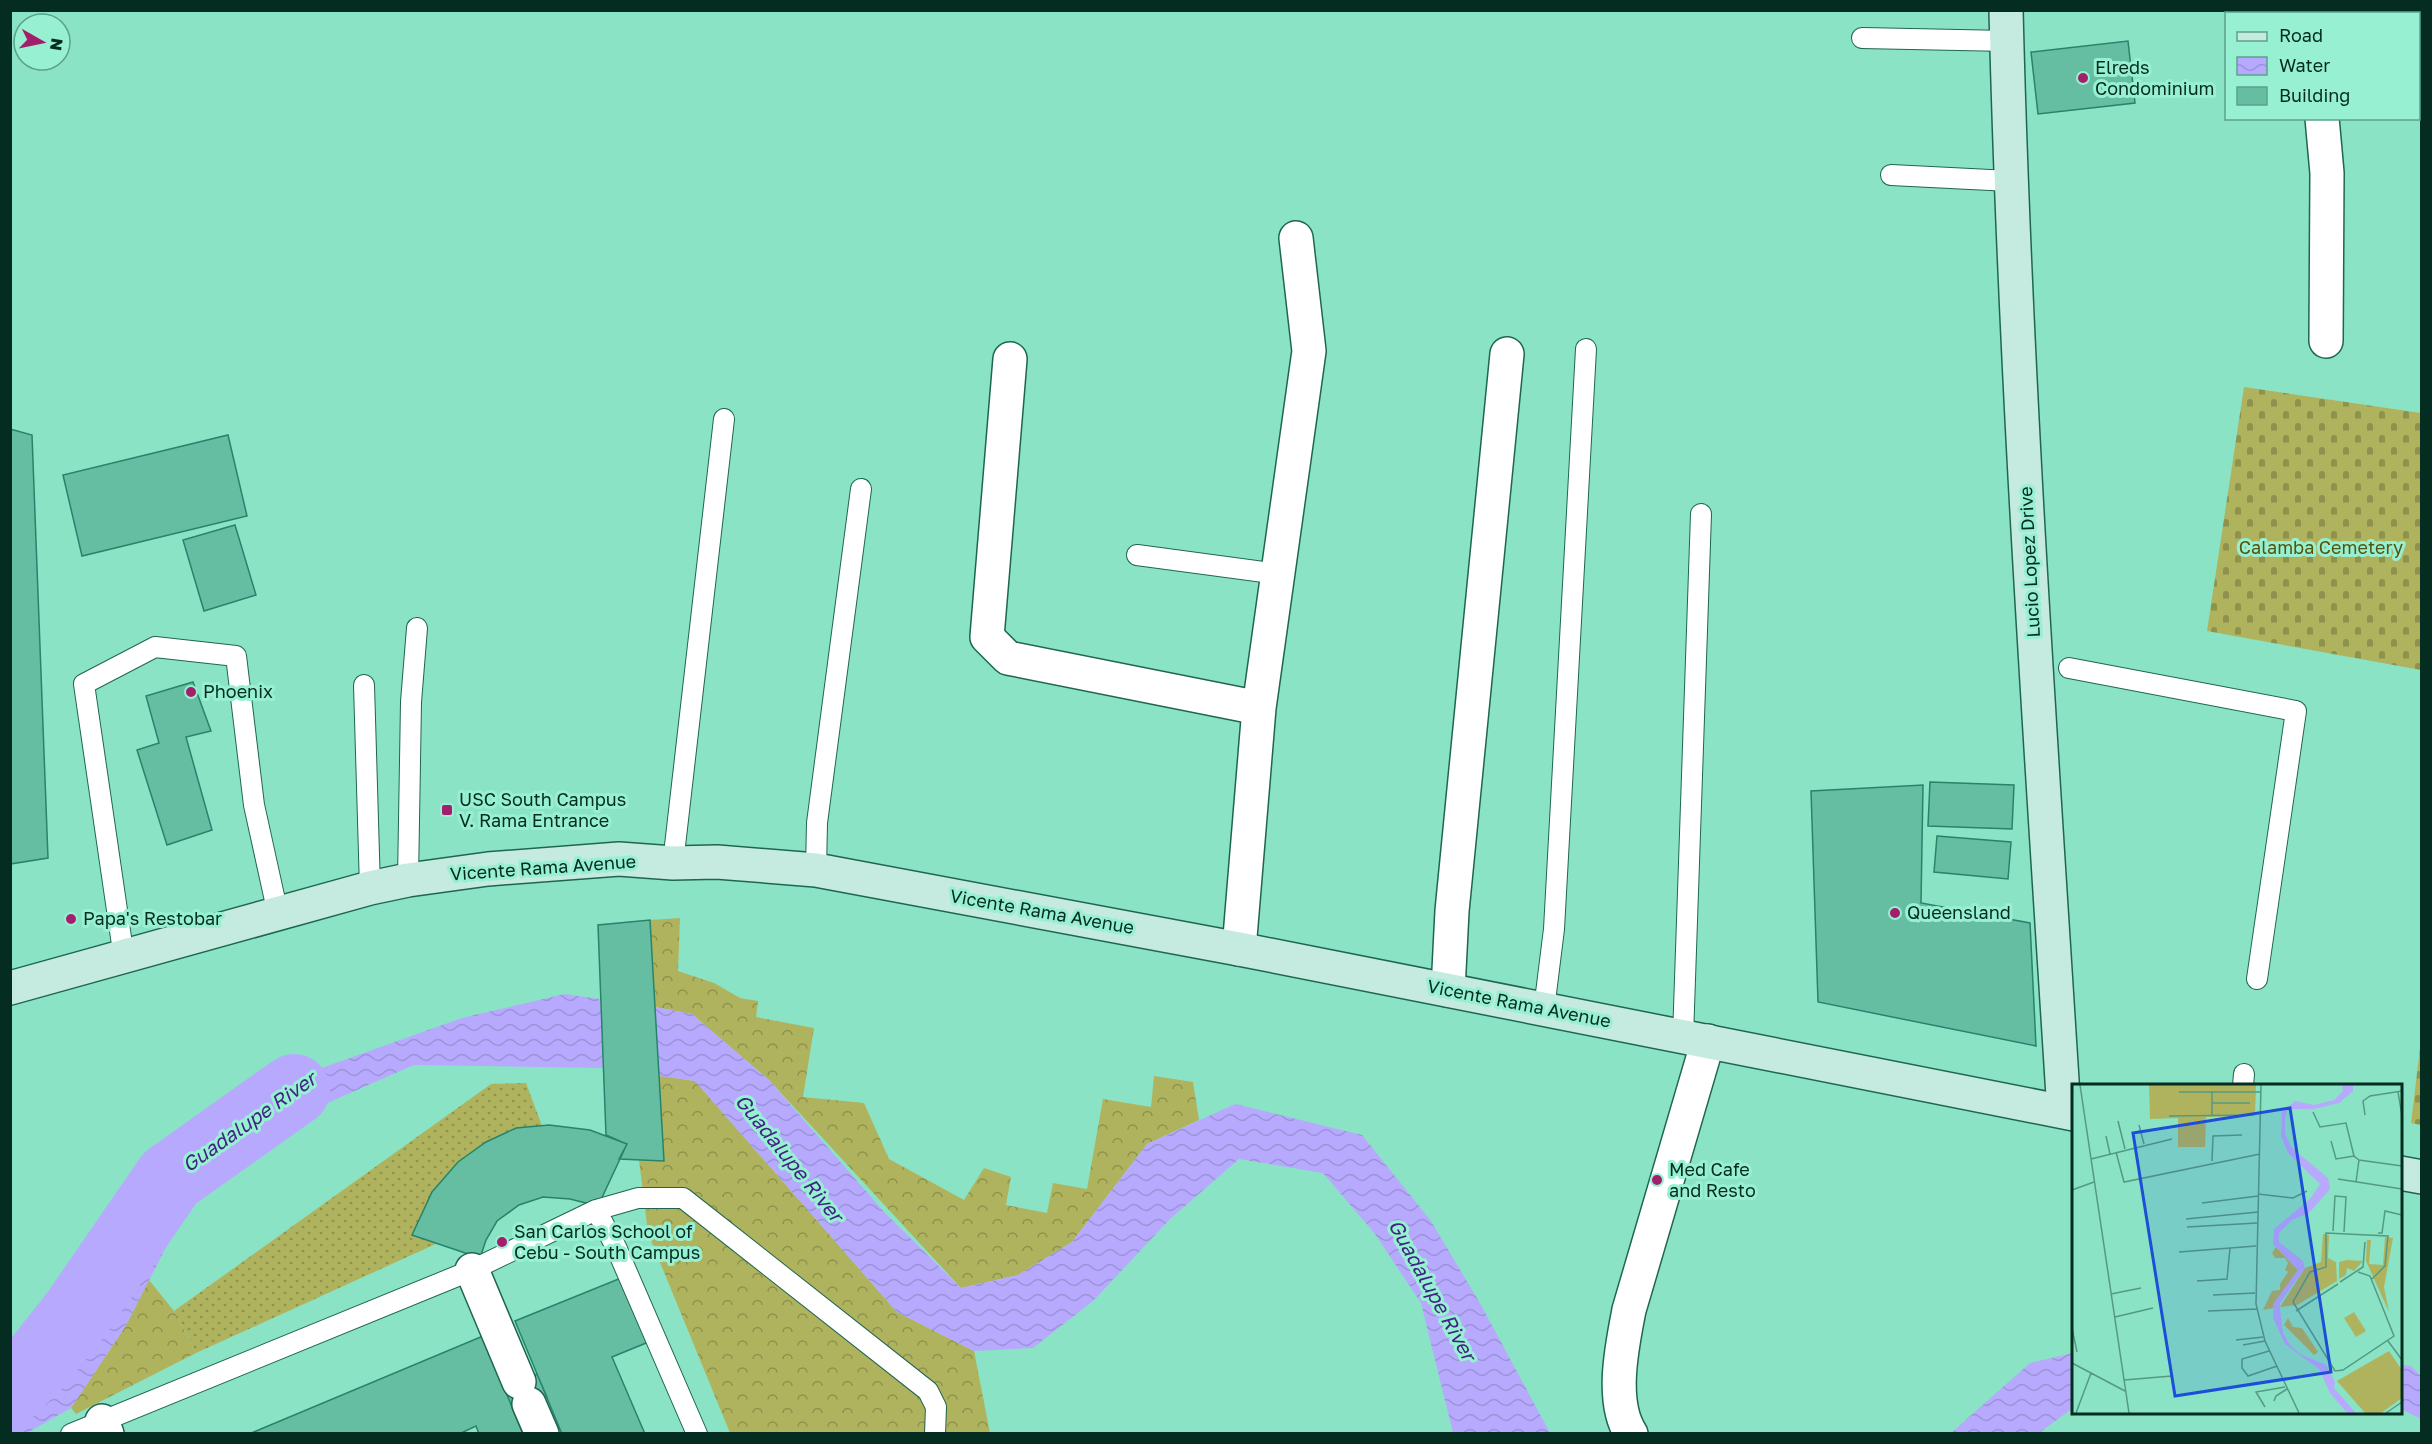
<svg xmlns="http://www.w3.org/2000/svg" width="2432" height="1444" font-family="'Golos Text',sans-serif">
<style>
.grass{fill:url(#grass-dots)}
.forest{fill:url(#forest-crowns)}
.cemetery{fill:url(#cemetery-stones)}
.water{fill:url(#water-waves)}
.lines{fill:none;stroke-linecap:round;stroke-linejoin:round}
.river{stroke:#b7aafe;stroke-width:72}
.building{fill:#66bea2;stroke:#26846b;stroke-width:1.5}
.lane-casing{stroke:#1f6652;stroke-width:22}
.street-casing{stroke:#1f6652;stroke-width:36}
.secondary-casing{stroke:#1f6652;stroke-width:36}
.lane{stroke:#fff;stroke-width:20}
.street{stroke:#fff;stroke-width:33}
.secondary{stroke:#c5eae0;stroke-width:33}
.poi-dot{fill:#a31f6c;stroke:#97f0d2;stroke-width:2}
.labels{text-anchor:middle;stroke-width:6;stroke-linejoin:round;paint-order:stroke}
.poi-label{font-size:18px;fill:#042c21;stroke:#97f0d2;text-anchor:start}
.park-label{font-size:18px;fill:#54550d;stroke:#97f0d2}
.street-label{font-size:18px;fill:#042c21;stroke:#97f0d2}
.water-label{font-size:20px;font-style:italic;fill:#412483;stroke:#97f0d2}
.inset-road{fill:none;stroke:#549a83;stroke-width:1.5}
.view{fill:#1d4ed8;fill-opacity:0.15;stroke:#1d4ed8;stroke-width:3}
.inset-edge{fill:none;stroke:#042c21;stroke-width:3}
</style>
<defs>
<pattern id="grass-dots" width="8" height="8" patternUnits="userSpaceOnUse" patternTransform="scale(1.5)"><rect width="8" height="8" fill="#b0b35d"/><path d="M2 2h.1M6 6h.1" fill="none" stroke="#8d924c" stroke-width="1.8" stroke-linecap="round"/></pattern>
<pattern id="forest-crowns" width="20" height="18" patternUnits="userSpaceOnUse" patternTransform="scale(1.5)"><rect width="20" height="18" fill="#b0b35d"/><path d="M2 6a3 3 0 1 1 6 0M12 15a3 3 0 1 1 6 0" fill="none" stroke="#8d924c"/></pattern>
<pattern id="cemetery-stones" width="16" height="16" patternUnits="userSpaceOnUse" patternTransform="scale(1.5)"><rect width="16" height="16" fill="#b0b35d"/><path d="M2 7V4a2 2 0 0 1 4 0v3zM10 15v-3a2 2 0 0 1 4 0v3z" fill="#8d924c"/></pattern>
<pattern id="water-waves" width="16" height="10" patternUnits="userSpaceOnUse" patternTransform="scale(1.5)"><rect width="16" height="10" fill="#b7aafe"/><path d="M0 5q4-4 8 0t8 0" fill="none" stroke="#9c92d9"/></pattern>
</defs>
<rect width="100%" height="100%" fill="#8ae3c5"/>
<!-- grass -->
<path class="grass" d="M 526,1083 L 542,1126 L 516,1128 L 486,1142 L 458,1162 L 432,1192 L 412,1235 L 438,1243 L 196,1353 L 174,1311 L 491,1084 Z"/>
<!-- forest -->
<path class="forest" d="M 680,918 L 678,971 L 714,983 L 740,998 L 758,1001 L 756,1017 L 814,1028 L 803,1097 L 864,1103 L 889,1159 L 964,1200 L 984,1168 L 1011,1177 L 1006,1205 L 1047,1213 L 1053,1183 L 1087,1189 L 1103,1099 L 1151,1107 L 1154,1076 L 1193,1082 L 1199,1120 L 1147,1144 L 1072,1242 L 1018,1275 L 961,1288 L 769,1080 L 692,1014 L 655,1007 L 650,920 Z
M 659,1075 L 695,1081 L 897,1312 L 974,1351 L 990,1433 L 730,1433 L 648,1233 L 639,1160 L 663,1161 Z
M 149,1280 L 174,1311 L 196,1353 L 76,1414 L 71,1408 L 125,1327 Z"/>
<!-- cemetery -->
<path class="cemetery" d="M 2244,387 L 2421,413 L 2421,670 L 2207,631 Z
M 2421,1040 L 2421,1125 L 2411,1123 Z"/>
<!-- water -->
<path class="water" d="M 565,994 L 655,1007 L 692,1014 L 769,1080 L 885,1213 L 961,1288 L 1018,1275 L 1072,1242 L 1147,1144 L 1235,1104 L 1362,1135 L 1431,1221 L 1481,1305 L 1550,1433 L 1453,1433 L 1421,1303 L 1375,1234 L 1323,1173 L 1239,1159 L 1170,1219 L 1093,1301 L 1033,1348 L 974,1351 L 897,1312 L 695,1081 L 603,1068 L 414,1065 L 291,1119 L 189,1203 L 125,1327 L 71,1408 L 27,1433 L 11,1433 L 10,1354 L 43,1339 L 102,1268 L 161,1188 L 316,1070 L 462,1018 Z
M 2073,1353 L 2073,1408 L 2039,1433 L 1951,1433 L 2030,1363 Z
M 2400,1364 L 2411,1366 L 2421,1376 L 2421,1419 L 2401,1409 Z"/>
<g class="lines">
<!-- river -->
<path class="river" d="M 10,1389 L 39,1361 L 77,1313 L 170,1178 L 294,1090"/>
</g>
<!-- building -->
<path class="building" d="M 2128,41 L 2135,103 L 2038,114 L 2031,52 Z
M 10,429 L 32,435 L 48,858 L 10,864 Z
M 228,435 L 247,516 L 82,556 L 63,475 Z
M 235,525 L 256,595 L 204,611 L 183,540 Z
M 193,682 L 211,731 L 186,737 L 212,830 L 167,845 L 137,750 L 159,743 L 146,696 Z
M 1930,782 L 2014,785 L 2012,829 L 1928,826 Z
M 1923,785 L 1921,903 L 2030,923 L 2036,1046 L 1818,1002 L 1811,791 Z
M 1937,836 L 2011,842 L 2008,879 L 1934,872 Z
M 650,920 L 655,1007 L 664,1161 L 619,1159 L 627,1144 L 606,1135 L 598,925 Z
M 549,1125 L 590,1130 L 627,1144 L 598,1206 L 570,1199 L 543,1197 L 519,1205 L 497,1221 L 486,1240 L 480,1258 L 412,1235 L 432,1192 L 458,1162 L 486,1142 L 516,1128 Z
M 626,1276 L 651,1341 L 612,1357 L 645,1434 L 562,1434 L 515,1321 Z
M 483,1336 L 523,1434 L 479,1434 L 476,1426 L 459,1434 L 249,1434 Z
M 537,1374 L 547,1397 L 513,1410 L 505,1389 Z"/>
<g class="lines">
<!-- lane casing -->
<g class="lane-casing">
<path id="lane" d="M 1862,38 L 2007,41
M 2418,73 L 2422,73
M 1891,175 L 2010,181
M 1137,555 L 1278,574
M 2069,668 L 2296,711 L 2257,979
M 364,685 L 370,888
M 673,863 L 724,419
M 816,870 L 817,823 L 861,489
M 408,880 L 411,702 L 417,628
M 124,958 L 84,684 L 155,647 L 236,656 L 254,805 L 278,914
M 1544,1009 L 1554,929 L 1586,349
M 1683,1037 L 1701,514
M 2243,1086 L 2244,1074
M 596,1210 L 616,1247 L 697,1434
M 71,1434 L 472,1270 L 596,1210 L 638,1198 L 683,1198 L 928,1391 L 936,1407 L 935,1434"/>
</g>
<!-- street casing -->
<g class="street-casing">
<path id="street" d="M 2310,10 L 2310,14
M 2322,118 L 2327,173 L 2326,341
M 1010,359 L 987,637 L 1008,658 L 1259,708
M 1239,949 L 1259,708 L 1309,351 L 1296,238
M 1448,990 L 1452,911 L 1507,354
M 472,1270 L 519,1382
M 529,1404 L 542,1434
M 102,1421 L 107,1434
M 1631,1434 C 1610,1402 1622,1346 1629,1310 L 1708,1041"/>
</g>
<!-- secondary casing -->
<g class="secondary-casing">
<path id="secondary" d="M 2006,10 C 2015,378 2041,745 2064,1112
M 10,988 L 370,888 L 408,880 L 488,869 L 619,859 L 673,863 L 717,862 L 816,870 L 1239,949 L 2074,1114
M 2400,1173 L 2422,1177"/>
</g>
<!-- lane -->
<use href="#lane" class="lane"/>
<!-- street -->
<use href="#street" class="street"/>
<!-- secondary -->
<use href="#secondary" class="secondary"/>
</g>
<!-- markers -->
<g class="poi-dot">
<circle cx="2083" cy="78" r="6"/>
<circle cx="191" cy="692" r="6"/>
<rect x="441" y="804" width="12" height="12" rx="3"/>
<circle cx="1895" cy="913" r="6"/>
<circle cx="71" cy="919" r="6"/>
<circle cx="1657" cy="1180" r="6"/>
<circle cx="502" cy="1242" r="6"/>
</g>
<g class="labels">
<!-- poi labels -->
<g class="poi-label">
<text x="2095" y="74">Elreds<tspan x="2095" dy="21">Condominium</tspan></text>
<text x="203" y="698">Phoenix</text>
<text x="459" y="806">USC South Campus<tspan x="459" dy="21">V. Rama Entrance</tspan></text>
<text x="1907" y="919">Queensland</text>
<text x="83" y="925">Papa's Restobar</text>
<text x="1669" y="1176">Med Cafe<tspan x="1669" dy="21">and Resto</tspan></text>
<text x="514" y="1238">San Carlos School of<tspan x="514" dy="21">Cebu - South Campus</tspan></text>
</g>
<!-- park labels -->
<g class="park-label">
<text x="2321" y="554">Calamba Cemetery</text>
</g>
<!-- street labels -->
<g class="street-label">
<text transform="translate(2030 562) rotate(-93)" y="6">Lucio Lopez Drive</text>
<text transform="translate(543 868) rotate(-4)" y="6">Vicente Rama Avenue</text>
<text transform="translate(1042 912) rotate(10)" y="6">Vicente Rama Avenue</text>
<text transform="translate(1519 1004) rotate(11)" y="6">Vicente Rama Avenue</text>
</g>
<!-- water labels -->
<g class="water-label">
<text transform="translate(249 1122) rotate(-35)" y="7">Guadalupe River</text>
<text transform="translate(789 1158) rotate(51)" y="7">Guadalupe River</text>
<text transform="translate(1432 1290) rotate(61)" y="7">Guadalupe River</text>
</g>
</g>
<!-- overview -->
<g transform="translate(2072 1084)">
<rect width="330" height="330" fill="#8ae3c5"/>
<path d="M 275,176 L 291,177 L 282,187 L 275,184 L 274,191 L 267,195 L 267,178 ZM 216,234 L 221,243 L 230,244 L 246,268 L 242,271 L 212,241 Z" fill="#b0b35d"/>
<path d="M 251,150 L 257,151 L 256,174 L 264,178 L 265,197 L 225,221 L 208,223 L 233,184 L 249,178 ZM 313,153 L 321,154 L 312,203 L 317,228 L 294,177 L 295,156 L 299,156 L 297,180 L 311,181 ZM 204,163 L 226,186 L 201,224 L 191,226 L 200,207 L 208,206 L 208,200 L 216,188 L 213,186 L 216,179 L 213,174 L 203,174 L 200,169 ZM 317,267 L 330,286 L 330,314 L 309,329 L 293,329 L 265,297 Z" fill="#b0b35d"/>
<path d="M 77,1 L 184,1 L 183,32 L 134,33 L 133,63 L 106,63 L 106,34 L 78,35 Z" fill="#b0b35d"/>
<path d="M 282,228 L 294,247 L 284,253 L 272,234 Z" fill="#b0b35d"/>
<path d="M 270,1 L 281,1 L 281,7 L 267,19 L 242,25 L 216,25 L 213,33 L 213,49 L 219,63 L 256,94 L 258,105 L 237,129 L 220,136 L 207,149 L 207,158 L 231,177 L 233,184 L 208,219 L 208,225 L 211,249 L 219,262 L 230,271 L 254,281 L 263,298 L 262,304 L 284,329 L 275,329 L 258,309 L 247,285 L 213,260 L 201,234 L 201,220 L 226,186 L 201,160 L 202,145 L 238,115 L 248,100 L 216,69 L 209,52 L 210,28 L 223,17 L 242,21 L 262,16 L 271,7 Z" fill="#b7aafe"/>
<path class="inset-road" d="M 8,1 L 57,329M 189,1 L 184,220 L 193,257 L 227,329M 107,8 L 189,8M 140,8 L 140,31M 326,8 L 330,32M 140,19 L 178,19M 241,28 L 248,43 L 274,39 L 282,72 L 287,76M 293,31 L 291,17 L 298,12 L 330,7M 97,32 L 180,31M 46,37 L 53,65M 67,41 L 72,60M 34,52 L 38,70M 259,57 L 264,75 L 282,72M 44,68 L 52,98 L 188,70M 19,75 L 100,55M 287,76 L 330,82M 140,77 L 141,52 L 170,51M 266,95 L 330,105M 284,98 L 287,76M 0,106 L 22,98M 186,110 L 221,114 L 235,107M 130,119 L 186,112M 114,135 L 186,128M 115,143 L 185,139M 261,147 L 263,112 L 274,113 L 272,148M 306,149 L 310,149 L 313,127 L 330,131M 107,168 L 184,162M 286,188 L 298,192 L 322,252 L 271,286 L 263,287 L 221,218 L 238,188 L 254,183 L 254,149 L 316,152 L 313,182 L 300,195M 125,197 L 155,195 L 158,164M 268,198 L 291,183 L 293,158M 330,207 L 330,230M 39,210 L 69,204M 141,211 L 183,209M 136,227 L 185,225M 224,227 L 266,200M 43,233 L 81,224M 0,244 L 5,268M 164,256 L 191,253M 316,257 L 330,276M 171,261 L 193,257M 197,267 L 170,275 L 170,284 L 176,292 L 205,282M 0,279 L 53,307M 52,296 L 100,292M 202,317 L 204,312 L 215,305M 193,323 L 184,308 L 213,303M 4,329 L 19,289M 314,329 L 330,318"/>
<path class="view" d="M 218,24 L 259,288 L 103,312 L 61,49 Z"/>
<rect width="330" height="330" class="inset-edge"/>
</g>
<!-- border -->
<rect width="2432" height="1444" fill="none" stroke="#042c21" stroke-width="24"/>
<!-- legend -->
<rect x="2225" y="12" width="195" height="108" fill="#97f0d2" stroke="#5ca28b" stroke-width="1.5"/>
<rect x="2237" y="32" width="30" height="9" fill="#c5eae0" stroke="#5ca28b" stroke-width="1.5"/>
<text x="2279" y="42" font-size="18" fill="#042c21">Road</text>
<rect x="2237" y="57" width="30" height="18" fill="url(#water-waves)" stroke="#5ca28b" stroke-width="1.5"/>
<text x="2279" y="72" font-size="18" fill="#042c21">Water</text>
<rect x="2237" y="87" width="30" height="18" fill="#66bea2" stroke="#5ca28b" stroke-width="1.5"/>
<text x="2279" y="102" font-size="18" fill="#042c21">Building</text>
<!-- north arrow -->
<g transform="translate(42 42) rotate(99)"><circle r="28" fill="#97f0d2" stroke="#5ca28b" stroke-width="1.5"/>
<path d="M0-4.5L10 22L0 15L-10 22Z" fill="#a31f6c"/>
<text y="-9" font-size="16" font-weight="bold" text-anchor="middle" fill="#042c21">N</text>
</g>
</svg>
